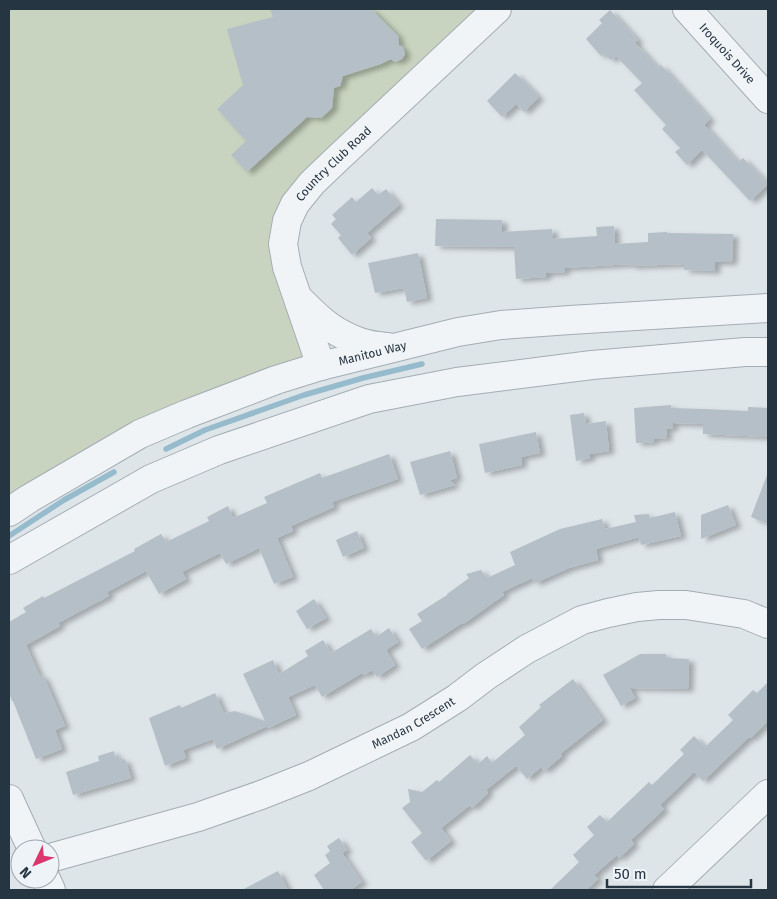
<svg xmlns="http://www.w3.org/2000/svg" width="777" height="899" font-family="'Fira Sans',sans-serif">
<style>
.green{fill:#c8d4bf}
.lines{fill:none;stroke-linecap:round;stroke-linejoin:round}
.stream{stroke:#96bbcd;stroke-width:5.5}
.building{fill:#b5bfc7;filter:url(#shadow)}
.minor-casing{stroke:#a3adb4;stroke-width:30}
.minor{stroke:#f1f4f7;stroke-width:28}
.labels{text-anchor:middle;stroke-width:4.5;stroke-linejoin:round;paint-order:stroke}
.street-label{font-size:12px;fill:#263542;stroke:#eef3f7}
</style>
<defs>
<filter id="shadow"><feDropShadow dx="5.5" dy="3" stdDeviation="2.5" flood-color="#0004"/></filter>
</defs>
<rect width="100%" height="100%" fill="#dee5e9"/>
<!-- green -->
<path class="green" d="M 9,9 L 488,9 L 287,221 L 321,366 L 276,380 L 9,512 Z"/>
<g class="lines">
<!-- stream -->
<path class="stream" d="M 166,449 L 205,430 L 304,395 L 363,378 L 422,364
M 9,536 L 64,500 L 114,472"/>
</g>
<!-- building -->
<path class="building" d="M 270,9 L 371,9 L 398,36 L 399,45 L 403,47 L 405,54 L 402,59 L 395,62 L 391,59 L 381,64 L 343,76 L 340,86 L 334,88 L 332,108 L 321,118 L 307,117 L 247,172 L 231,155 L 246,141 L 217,109 L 243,85 L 227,29 L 273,17 Z
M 610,10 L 638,40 L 635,43 L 658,68 L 661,65 L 710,119 L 704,125 L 738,162 L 743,158 L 768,184 L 750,201 L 702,150 L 687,165 L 675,152 L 680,148 L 662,129 L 666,125 L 634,90 L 642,83 L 616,56 L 611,60 L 604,53 L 601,56 L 586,39 L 602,23 L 599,20 Z
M 515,73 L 539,97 L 524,112 L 516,104 L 502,117 L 487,101 Z
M 372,188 L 378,195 L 386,189 L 399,205 L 367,233 L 371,238 L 352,255 L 338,238 L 341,235 L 331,224 L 336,219 L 332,215 L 352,197 L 356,202 Z
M 436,219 L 502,220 L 502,232 L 552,229 L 553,239 L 597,236 L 596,227 L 614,226 L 615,244 L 648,242 L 648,233 L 667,232 L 668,233 L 733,234 L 732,262 L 715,262 L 715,271 L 684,270 L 684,264 L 631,266 L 630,264 L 564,268 L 565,272 L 546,273 L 546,277 L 516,279 L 514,247 L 435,246 Z
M 418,253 L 427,298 L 407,302 L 404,288 L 375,293 L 368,263 Z
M 671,405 L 671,408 L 704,409 L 748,411 L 748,407 L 768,408 L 768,437 L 703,434 L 703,424 L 673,423 L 673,428 L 666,429 L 667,438 L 653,439 L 654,442 L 636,443 L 634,408 Z
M 584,413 L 586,424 L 606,421 L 609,451 L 590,454 L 590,458 L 576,461 L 570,415 Z
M 536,432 L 540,453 L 521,457 L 522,465 L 485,473 L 479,444 Z
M 450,451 L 457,478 L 450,480 L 455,485 L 420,495 L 410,462 Z
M 389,454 L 398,479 L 332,502 L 334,507 L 291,526 L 293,531 L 277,538 L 293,577 L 274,584 L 259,548 L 226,564 L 220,553 L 182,572 L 186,579 L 159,594 L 146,571 L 107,592 L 109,596 L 58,623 L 60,626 L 26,645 L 40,677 L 43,675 L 65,726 L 55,730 L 62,749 L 36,759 L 13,701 L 12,701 L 9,693 L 9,622 L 26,612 L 23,608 L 43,596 L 44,598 L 135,551 L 134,549 L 161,534 L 166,542 L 209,521 L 207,517 L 228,506 L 233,518 L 267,503 L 264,497 L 320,473 L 322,478 Z
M 767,475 L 768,476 L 768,524 L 751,517 Z
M 728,505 L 736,525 L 701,539 L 701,515 Z
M 675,512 L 681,536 L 641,545 L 639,537 L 596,549 L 598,560 L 569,568 L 535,583 L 532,578 L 502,592 L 504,595 L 463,624 L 462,623 L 422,649 L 409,629 L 422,621 L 417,614 L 447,595 L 447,594 L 469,578 L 466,574 L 481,570 L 487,578 L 515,565 L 510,552 L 560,529 L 602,519 L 605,529 L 636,522 L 634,515 L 649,514 L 650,518 Z
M 357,531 L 364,548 L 343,557 L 336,540 Z
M 314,599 L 326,618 L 307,629 L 296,611 Z
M 389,628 L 398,642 L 386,650 L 395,665 L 377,677 L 372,670 L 364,675 L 362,673 L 322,697 L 315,685 L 288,697 L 296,715 L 268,728 L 267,726 L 217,749 L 213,739 L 183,750 L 186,758 L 165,766 L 149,718 L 180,705 L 181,708 L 215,693 L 224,713 L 235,711 L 265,721 L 243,674 L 273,660 L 279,674 L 308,656 L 305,651 L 323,640 L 331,653 L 371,629 L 376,637 Z
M 640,654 L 666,654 L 666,658 L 689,659 L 688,689 L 630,688 L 635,698 L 621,706 L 603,675 Z
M 573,679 L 603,720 L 560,754 L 562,756 L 544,771 L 541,767 L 527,779 L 516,766 L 486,790 L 488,793 L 472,808 L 470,805 L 441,828 L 451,841 L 426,861 L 411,842 L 422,833 L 402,808 L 410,802 L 408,789 L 422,792 L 437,780 L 439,782 L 470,755 L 478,764 L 487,756 L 492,763 L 525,735 L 519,727 L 541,707 L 539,705 Z
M 768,682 L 768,721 L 751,738 L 749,737 L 703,781 L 694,772 L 660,805 L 664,809 L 631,840 L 634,844 L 619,858 L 617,855 L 594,875 L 598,879 L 586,890 L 550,890 L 579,862 L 573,855 L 594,835 L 587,827 L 600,815 L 607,822 L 649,782 L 652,785 L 684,754 L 680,750 L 694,736 L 705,747 L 733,720 L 728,715 L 753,690 L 757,693 Z
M 114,751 L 115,757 L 118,756 L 120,761 L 125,759 L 131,778 L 73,795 L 66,772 L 99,761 L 98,756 Z
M 339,838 L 347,850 L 342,853 L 362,882 L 350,890 L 324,890 L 314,875 L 330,863 L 325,855 L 330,851 L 327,846 Z
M 278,871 L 288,890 L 242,890 Z"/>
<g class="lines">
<!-- minor casing -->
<g class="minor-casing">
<g id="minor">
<path id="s1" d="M 687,9 L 768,99"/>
<path d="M 300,300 C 319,319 333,333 360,342 C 368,345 378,346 387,347"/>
<path id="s2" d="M 321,366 L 287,267 L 283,244 L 287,221 L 295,204 L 312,183 L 335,161 L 497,9"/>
<path id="s3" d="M 9,512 L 30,498 L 140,434 L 187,414 L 276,380 L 321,366 L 458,332 L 501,325 L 570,320 L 768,308"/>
<path d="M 9,560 L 151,479 L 219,450 L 369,399 L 457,382 L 592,365 L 745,352 L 768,352"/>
<path d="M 9,799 L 32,849"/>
<path id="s4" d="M 50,858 L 198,817 L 261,795 L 309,776 L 411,727 L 457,698 L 486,676 L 527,649 L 582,620 L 608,613 L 637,607 L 659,605 L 686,605 L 744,614 L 768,624"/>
<path d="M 46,879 L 51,890"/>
<path d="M 667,890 L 768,794"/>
</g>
</g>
<!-- minor -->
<use href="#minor" class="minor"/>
</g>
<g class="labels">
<!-- street labels -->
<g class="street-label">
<text dy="4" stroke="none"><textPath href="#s1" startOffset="60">Iroquois Drive</textPath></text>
<text dy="4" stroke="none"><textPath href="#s2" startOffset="226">Country Club Road</textPath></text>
<text dy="4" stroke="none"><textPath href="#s3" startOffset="399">Manitou Way</textPath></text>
<text dy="4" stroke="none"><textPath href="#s4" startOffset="389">Mandan Crescent</textPath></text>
</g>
</g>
<!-- border -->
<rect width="777" height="899" fill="none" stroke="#263542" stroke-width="20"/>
<!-- north arrow -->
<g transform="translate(35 864) rotate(227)"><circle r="24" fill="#eef3f7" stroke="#9ea7af"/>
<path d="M0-4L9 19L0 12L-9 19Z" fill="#db376e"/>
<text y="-8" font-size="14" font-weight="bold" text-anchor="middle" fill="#263542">N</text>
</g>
<!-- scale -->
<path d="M607 879v8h144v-8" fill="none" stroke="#263542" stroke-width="2.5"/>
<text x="614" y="879" font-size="15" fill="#263542" stroke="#eef3f7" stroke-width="4" paint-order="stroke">50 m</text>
</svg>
